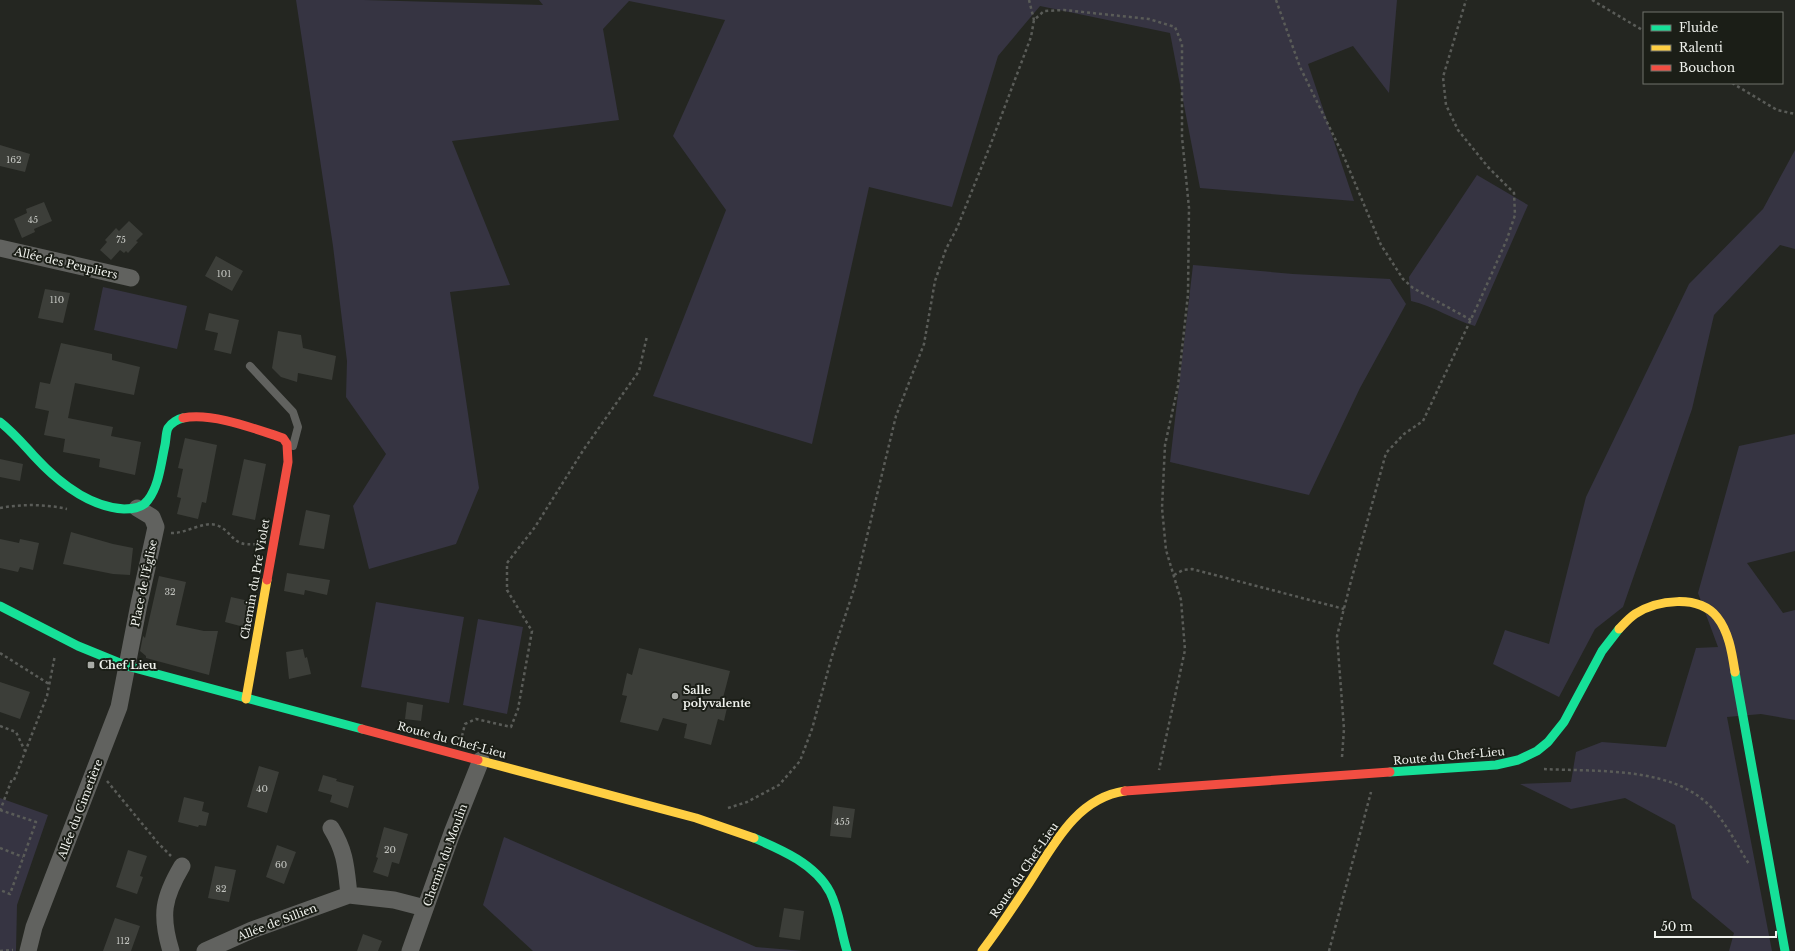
<svg xmlns="http://www.w3.org/2000/svg" width="1795" height="951" font-family="'Libre Baskerville',serif">
<style>
.green{fill:#363442}
.building{fill:#3c3e39}
.lines{fill:none;stroke-linecap:round;stroke-linejoin:round}
.path{stroke:#5a5c58;stroke-width:2.5;stroke-dasharray:3 3;stroke-linecap:butt}
.lane{stroke:#61625f;stroke-width:8}
.street{stroke:#61625f;stroke-width:17}
.fast{stroke:#16e098;stroke-width:9}
.slow{stroke:#ffcf43;stroke-width:9}
.jam{stroke:#f24e42;stroke-width:9}
.poi-dot{fill:#a9aba6;stroke:#1b1e17;stroke-width:1.5}
.labels{text-anchor:middle;stroke-width:4;stroke-linejoin:round;paint-order:stroke}
.number-label{font-size:9px;fill:#c3c5c0}
.street-label{font-size:11px;fill:#f0f2ed;stroke:#1b1e17}
.poi-label{font-size:11px;font-weight:bold;fill:#f0f2ed;stroke:#1b1e17;text-anchor:start}
</style>
<rect width="100%" height="100%" fill="#242621"/>
<!-- green -->
<path class="green" d="M 296,0 L 364,0 L 543,5 L 539,0 L 1397,0 L 1389,93 L 1353,46 L 1308,64 L 1354,201 L 1200,188 L 1170,33 L 1040,6 L 998,56 L 952,207 L 869,187 L 812,444 L 653,396 L 726,210 L 673,136 L 725,20 L 629,1 L 603,29 L 619,120 L 452,141 L 510,285 L 450,292 L 479,488 L 456,544 L 369,569 L 353,506 L 386,454 L 346,397 L 347,361 L 333,246 Z
M 1795,150 L 1795,249 L 1780,245 L 1714,315 L 1692,409 L 1623,607 L 1595,629 L 1559,697 L 1493,664 L 1505,630 L 1549,644 L 1586,497 L 1689,284 L 1763,209 Z
M 1477,175 L 1528,205 L 1475,326 C 1453,320 1434,306 1411,301 L 1409,277 Z
M 1193,265 L 1293,274 L 1390,279 L 1406,304 L 1360,388 L 1309,495 L 1170,462 Z
M 103,287 L 187,306 L 177,349 L 94,330 Z
M 1795,434 L 1795,551 L 1747,563 L 1783,613 L 1795,610 L 1795,720 L 1761,714 L 1727,717 L 1772,951 L 1729,951 L 1734,933 L 1692,898 L 1675,825 L 1625,798 L 1571,809 L 1520,784 L 1571,782 L 1576,752 L 1602,742 L 1666,747 L 1696,648 L 1718,647 L 1698,593 L 1739,446 Z
M 376,602 L 464,617 L 449,703 L 361,687 Z
M 478,619 L 523,627 L 507,714 L 463,705 Z
M 0,798 L 48,815 L 17,905 L 16,951 L 0,951 Z
M 504,837 L 756,947 L 803,951 L 533,951 L 483,905 Z"/>
<!-- building -->
<path class="building" d="M 0,145 L 30,154 L 25,172 L 0,166 Z
M 44,202 L 52,221 L 34,229 L 35,232 L 22,238 L 14,219 L 27,213 L 26,209 Z
M 129,221 L 143,234 L 136,241 L 138,242 L 128,253 L 126,251 L 124,253 L 120,250 L 111,260 L 100,250 L 107,242 L 105,240 L 116,228 L 119,231 Z
M 216,256 L 243,271 L 232,291 L 205,276 Z
M 45,289 L 70,293 L 63,323 L 38,318 Z
M 209,313 L 239,320 L 231,354 L 214,350 L 218,333 L 205,330 Z
M 278,331 L 301,335 L 303,348 L 336,356 L 332,380 L 298,373 L 297,382 L 281,377 L 272,368 Z
M 61,343 L 112,354 L 112,360 L 140,367 L 134,395 L 75,383 L 68,418 L 113,427 L 111,436 L 141,442 L 135,475 L 99,467 L 100,459 L 63,452 L 65,439 L 44,435 L 49,411 L 35,408 L 40,382 L 50,384 Z
M 185,438 L 217,445 L 206,503 L 202,502 L 198,519 L 177,514 L 181,498 L 177,497 L 183,469 L 178,468 Z
M 0,459 L 23,464 L 20,481 L 0,477 Z
M 244,459 L 266,464 L 255,520 L 232,515 Z
M 306,510 L 330,515 L 324,549 L 299,545 Z
M 71,532 L 113,544 L 133,548 L 130,575 L 113,574 L 63,564 Z
M 0,539 L 19,543 L 20,539 L 39,543 L 33,570 L 20,567 L 18,572 L 0,568 Z
M 287,573 L 330,580 L 327,595 L 305,590 L 304,595 L 284,591 Z
M 159,576 L 186,582 L 176,625 L 204,631 L 218,631 L 209,675 L 146,658 L 146,656 L 140,651 L 143,636 L 145,638 Z
M 231,597 L 249,601 L 244,627 L 225,622 Z
M 639,648 L 730,671 L 723,698 L 729,699 L 724,721 L 718,719 L 711,745 L 684,738 L 687,724 L 663,718 L 658,731 L 620,722 L 627,696 L 622,695 L 627,673 L 632,675 Z
M 303,649 L 305,658 L 307,657 L 311,674 L 289,679 L 286,652 Z
M 0,682 L 30,692 L 20,719 L 0,712 Z
M 407,702 L 423,705 L 421,721 L 405,719 Z
M 259,766 L 279,772 L 267,813 L 247,807 Z
M 323,775 L 337,779 L 336,781 L 354,786 L 348,808 L 330,802 L 332,795 L 318,791 Z
M 184,797 L 204,802 L 202,811 L 209,813 L 206,826 L 199,825 L 198,827 L 178,822 Z
M 833,806 L 855,809 L 851,838 L 830,836 Z
M 384,827 L 408,834 L 399,864 L 392,862 L 388,877 L 373,872 L 378,858 L 376,857 Z
M 277,845 L 296,852 L 284,884 L 266,877 Z
M 128,850 L 147,856 L 140,876 L 143,877 L 137,894 L 116,887 Z
M 215,866 L 236,870 L 229,902 L 208,898 Z
M 784,908 L 804,911 L 800,940 L 779,937 Z
M 115,918 L 140,926 L 131,951 L 103,951 Z
M 363,934 L 382,941 L 378,951 L 357,951 Z"/>
<g class="lines">
<!-- path -->
<path class="path" d="M 1029,0 L 1034,20
M 1276,0 L 1300,67 L 1344,157 L 1381,245 L 1403,279 L 1413,288 L 1471,320
M 1592,0 L 1644,31
M 1732,83 L 1777,110 L 1795,114
M 0,508 C 22,504 45,504 67,509
M 171,533 C 185,534 203,521 216,525 C 234,531 230,547 256,544
M 1174,575 L 1183,570 L 1192,569 L 1344,609
M 0,653 L 49,684
M 0,726 L 16,732 L 25,751
M 462,736 L 465,724 L 476,719 L 511,727 L 518,709 L 532,631 L 507,590 L 507,563 L 535,527 L 584,449 L 639,371 L 647,336
M 1342,757 L 1344,729 L 1337,636 L 1351,581 L 1386,453 L 1404,434 L 1423,421 L 1480,300 L 1507,239 L 1515,215 L 1514,193 L 1488,167 L 1458,130 L 1446,105 L 1443,77 L 1466,0
M 1544,769 C 1597,772 1679,765 1716,813 C 1729,828 1738,847 1749,864
M 14,780 L 47,696 L 55,655
M 107,781 L 158,843 L 171,856
M 728,808 L 747,802 L 779,785 L 800,761 L 812,729 L 832,656 L 855,586 L 896,416 L 924,344 L 935,281 L 946,249 L 957,228 L 990,146 L 1031,37 L 1034,20 L 1044,11 L 1064,10 L 1149,19 L 1175,27 L 1182,44 L 1182,137 L 1189,208 L 1188,294 L 1178,386 L 1165,445 L 1162,508 L 1166,550 L 1181,600 L 1185,650 L 1159,770
M 0,810 L 36,822 L 10,894 L 0,890
M 0,811 L 12,779
M 0,848 L 23,857
M 0,951 L 13,950
M 1329,951 L 1371,792"/>
<!-- lane -->
<path class="lane" d="M 250,366 L 293,412 L 298,427 L 293,446"/>
<!-- street -->
<path class="street" d="M 0,248 L 131,278
M 331,828 C 346,852 346,868 349,895
M 28,951 L 34,927 L 119,707 L 139,604 L 156,527 L 152,517 L 137,508
M 171,951 C 160,915 163,898 182,866
M 205,951 L 252,930 L 349,895 L 394,900 L 425,908
M 410,951 L 452,833 L 481,760"/>
<!-- fast -->
<path class="fast" d="M 0,422 C 13,432 23,444 34,456 C 57,481 88,507 124,509 C 132,509 143,508 148,500 C 159,486 161,463 165,445 C 166,440 166,432 168,428 C 171,423 178,419 183,418
M 0,606 L 78,646 L 127,666 L 362,729
M 1735,672 L 1785,951
M 1390,772 L 1496,765 L 1518,760 L 1537,751 L 1548,742 L 1564,722 L 1602,651 L 1619,629
M 754,838 C 782,850 815,864 830,892 C 839,910 841,932 847,951"/>
<!-- slow -->
<path class="slow" d="M 1619,629 C 1624,624 1629,618 1635,614 C 1657,600 1698,594 1717,617 C 1729,632 1732,653 1735,672
M 246,699 L 267,580
M 478,760 L 696,818 L 754,838
M 982,951 C 999,929 1014,906 1029,883 C 1053,846 1076,798 1125,791"/>
<!-- jam -->
<path class="jam" d="M 183,418 C 212,412 255,429 283,438 L 287,444 L 288,462 L 267,580
M 362,729 L 478,760
M 1125,791 L 1390,772"/>
</g>
<!-- markers -->
<g class="poi-dot">
<rect x="87" y="661" width="8" height="8" rx="2"/>
<circle cx="675" cy="696" r="4"/>
</g>
<g class="labels">
<!-- number labels -->
<g class="number-label">
<text x="14" y="163">162</text>
<text x="33" y="223">45</text>
<text x="121" y="243">75</text>
<text x="224" y="277">101</text>
<text x="57" y="303">110</text>
<text x="170" y="595">32</text>
<text x="262" y="792">40</text>
<text x="842" y="825">455</text>
<text x="390" y="853">20</text>
<text x="281" y="868">60</text>
<text x="221" y="892">82</text>
<text x="123" y="944">112</text>
</g>
<!-- street labels -->
<g class="street-label">
<text transform="translate(66 263) rotate(13)" y="4">Allée des Peupliers</text>
<text transform="translate(255 579) rotate(-80)" y="4">Chemin du Pré Violet</text>
<text transform="translate(144 583) rotate(-78)" y="4">Place de l'Église</text>
<text transform="translate(452 740) rotate(15)" y="4">Route du Chef-Lieu</text>
<text transform="translate(1449 756) rotate(-5)" y="4">Route du Chef-Lieu</text>
<text transform="translate(80 809) rotate(-69)" y="4">Allée du Cimetière</text>
<text transform="translate(445 855) rotate(-70)" y="4">Chemin du Moulin</text>
<text transform="translate(1024 870) rotate(-56)" y="4">Route du Chef-Lieu</text>
<text transform="translate(277 922) rotate(-21)" y="4">Allée de Sillien</text>
</g>
<!-- poi labels -->
<g class="poi-label">
<text x="99" y="669">Chef Lieu</text>
<text x="683" y="694">Salle<tspan x="683" dy="13">polyvalente</tspan></text>
</g>
</g>
<!-- legend -->
<rect x="1643" y="12" width="140" height="72" fill="#1b1e17" stroke="#70736d"/>
<rect x="1651" y="25" width="20" height="6" fill="#16e098" stroke="#70736d"/>
<text x="1679" y="32" font-size="12" fill="#f0f2ed">Fluide</text>
<rect x="1651" y="45" width="20" height="6" fill="#ffcf43" stroke="#70736d"/>
<text x="1679" y="52" font-size="12" fill="#f0f2ed">Ralenti</text>
<rect x="1651" y="65" width="20" height="6" fill="#f24e42" stroke="#70736d"/>
<text x="1679" y="72" font-size="12" fill="#f0f2ed">Bouchon</text>
<!-- scale -->
<path d="M1655 931v6h121v-6" fill="none" stroke="#f0f2ed" stroke-width="2"/>
<text x="1661" y="931" font-size="12" fill="#f0f2ed" stroke="#1b1e17" stroke-width="3" paint-order="stroke">50 m</text>
</svg>
